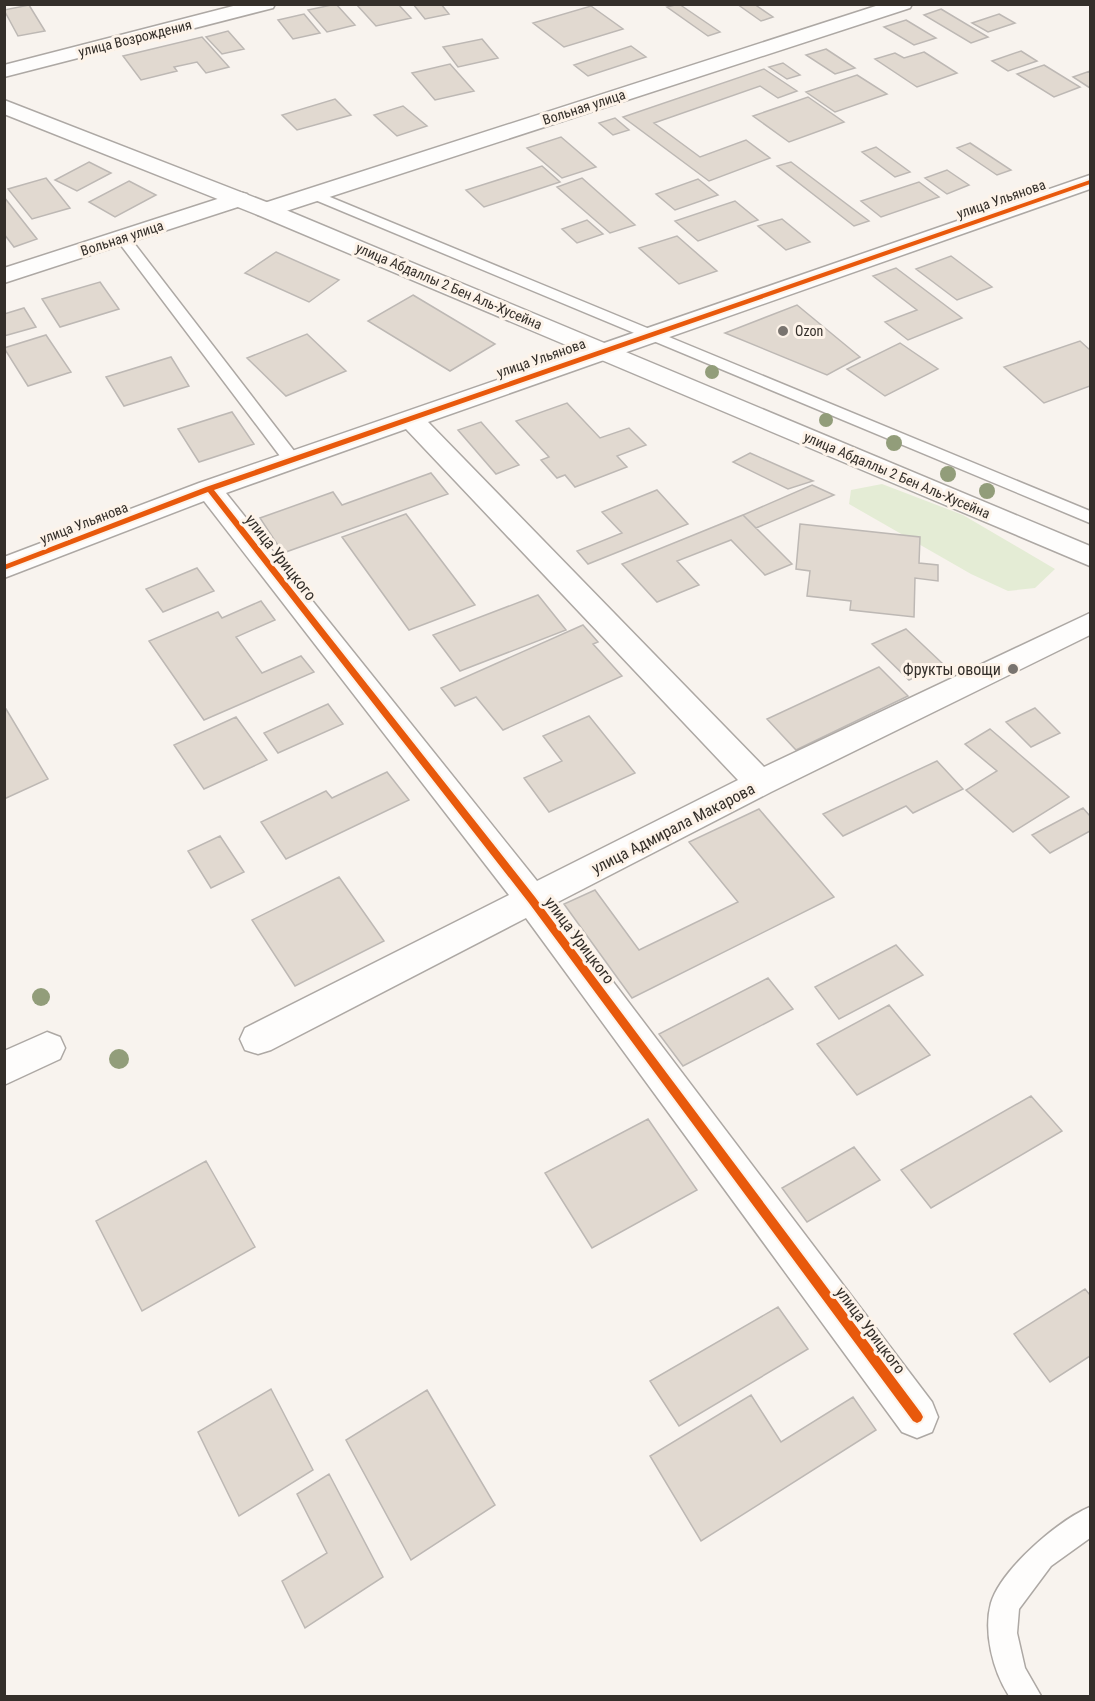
<svg xmlns="http://www.w3.org/2000/svg" width="1095" height="1701" font-family="'Roboto Condensed',sans-serif">
<style>
.green{fill:#e4ecd5}
.building{fill:#e1d9d0;stroke:#bdb8b4;stroke-width:1.5}
.lines{fill:none;stroke-linecap:round;stroke-linejoin:round}
.lane-casing{stroke:#ada8a4;stroke-width:3}
.street-casing{stroke:#ada8a4;stroke-width:3}
.secondary-casing{stroke:#ada8a4;stroke-width:3}
.lane{fill:#fefdfc;fill-rule:evenodd}
.street{fill:#fefdfc;fill-rule:evenodd}
.secondary{fill:#fefdfc;fill-rule:evenodd}
.cycleway-casing{stroke:#fdf3e9;stroke-width:4}
.cycleway{fill:#e8590c;fill-rule:evenodd}
.tree{fill:#929d7a}
.poi-dot{fill:#79746f;stroke:#fdf3e9;stroke-width:2}
.labels{text-anchor:middle;stroke-width:6;stroke-linejoin:round;paint-order:stroke}
.far-street-label{font-size:14px;fill:#342f2a;stroke:#fdf3e9}
.far-poi-label{font-size:14px;fill:#342f2a;stroke:#fdf3e9;text-anchor:start}
.street-label{font-size:16px;fill:#342f2a;stroke:#fdf3e9}
.poi-label{font-size:16px;fill:#342f2a;stroke:#fdf3e9;text-anchor:end}
</style>
<rect width="100%" height="100%" fill="#f8f3ee"/>
<!-- green -->
<path class="green" d="M 882,484 L 963,515 L 1055,569 L 1035,588 L 1008,591 L 971,574 L 849,504 L 851,490 Z"/>
<!-- building -->
<path class="building" d="M 336,4 L 355,25 L 327,32 L 308,10 Z
M 356,4 L 398,4 L 411,18 L 376,26 Z
M 413,4 L 441,4 L 449,14 L 425,19 Z
M 679,4 L 720,32 L 708,36 L 667,7 Z
M 737,4 L 754,4 L 773,17 L 761,21 Z
M 29,5 L 45,31 L 18,36 L 4,10 Z
M 591,6 L 623,29 L 564,47 L 533,23 Z
M 941,9 L 988,37 L 971,43 L 924,15 Z
M 304,14 L 320,33 L 293,39 L 278,20 Z
M 999,14 L 1015,23 L 988,32 L 972,23 Z
M 906,20 L 936,38 L 914,45 L 884,27 Z
M 228,31 L 244,49 L 222,54 L 206,37 Z
M 202,37 L 229,67 L 206,73 L 197,62 L 174,67 L 177,71 L 141,80 L 123,56 Z
M 482,39 L 498,58 L 458,67 L 443,47 Z
M 631,46 L 646,57 L 588,76 L 574,65 Z
M 826,49 L 855,68 L 835,74 L 806,55 Z
M 1021,51 L 1037,61 L 1008,71 L 992,61 Z
M 924,52 L 957,73 L 917,87 L 875,59 L 895,53 L 904,58 Z
M 783,63 L 800,75 L 787,79 L 769,67 Z
M 450,64 L 474,91 L 435,100 L 412,73 Z
M 1044,65 L 1080,87 L 1054,97 L 1017,74 Z
M 764,69 L 797,91 L 778,98 L 760,86 L 654,123 L 700,157 L 746,140 L 770,158 L 709,181 L 623,117 Z
M 1090,71 L 1090,88 L 1073,77 Z
M 857,75 L 887,94 L 835,112 L 806,92 Z
M 808,97 L 844,122 L 789,142 L 753,116 Z
M 335,99 L 351,115 L 297,130 L 282,115 Z
M 403,106 L 427,126 L 397,136 L 374,115 Z
M 615,118 L 629,130 L 613,135 L 599,123 Z
M 561,137 L 596,167 L 562,178 L 527,148 Z
M 970,143 L 1011,170 L 997,175 L 957,148 Z
M 876,147 L 910,172 L 895,177 L 862,152 Z
M 89,162 L 111,173 L 77,191 L 55,180 Z
M 791,162 L 869,221 L 854,226 L 777,166 Z
M 542,166 L 560,182 L 484,207 L 466,190 Z
M 947,170 L 969,185 L 947,194 L 925,178 Z
M 46,178 L 70,208 L 32,219 L 8,189 Z
M 582,178 L 635,225 L 610,233 L 557,187 Z
M 698,179 L 718,195 L 675,210 L 656,194 Z
M 129,181 L 156,195 L 115,217 L 89,202 Z
M 919,182 L 939,197 L 881,217 L 861,201 Z
M 4,197 L 37,239 L 14,247 L 4,234 Z
M 735,201 L 758,220 L 698,241 L 675,221 Z
M 782,219 L 810,242 L 786,250 L 758,226 Z
M 587,220 L 603,234 L 577,243 L 562,229 Z
M 677,236 L 717,271 L 679,284 L 639,248 Z
M 276,252 L 339,280 L 309,302 L 245,273 Z
M 951,256 L 992,287 L 957,300 L 916,269 Z
M 896,268 L 962,318 L 908,340 L 885,322 L 917,310 L 873,276 Z
M 100,282 L 119,309 L 60,327 L 42,299 Z
M 413,295 L 495,344 L 450,371 L 368,321 Z
M 797,305 L 860,357 L 827,375 L 725,333 Z
M 24,308 L 36,327 L 4,336 L 4,314 Z
M 307,334 L 346,371 L 286,396 L 247,358 Z
M 46,335 L 71,372 L 28,386 L 4,348 Z
M 1080,341 L 1090,350 L 1090,386 L 1044,403 L 1004,367 Z
M 900,343 L 938,369 L 885,396 L 847,369 Z
M 171,357 L 189,386 L 124,406 L 106,377 Z
M 567,403 L 600,438 L 629,428 L 646,445 L 617,456 L 627,467 L 575,487 L 565,475 L 557,478 L 541,460 L 549,457 L 516,421 Z
M 232,412 L 254,444 L 199,462 L 178,429 Z
M 481,422 L 519,465 L 496,474 L 458,430 Z
M 750,453 L 813,481 L 788,489 L 733,462 Z
M 431,473 L 448,494 L 283,553 L 260,518 L 333,492 L 342,505 Z
M 812,485 L 834,495 L 756,528 L 743,515 Z
M 657,490 L 688,524 L 588,564 L 577,551 L 622,533 L 602,512 Z
M 406,514 L 475,605 L 409,630 L 342,537 Z
M 743,515 L 792,564 L 765,575 L 731,540 L 677,561 L 699,585 L 657,602 L 622,564 Z
M 800,524 L 920,537 L 919,563 L 938,565 L 938,581 L 915,578 L 914,617 L 850,610 L 851,601 L 807,596 L 810,571 L 796,569 Z
M 197,568 L 214,591 L 163,612 L 146,589 Z
M 538,595 L 566,630 L 460,671 L 433,635 Z
M 261,601 L 275,620 L 236,637 L 262,673 L 301,656 L 314,672 L 204,720 L 149,641 L 218,612 L 222,618 Z
M 583,625 L 598,642 L 593,644 L 622,676 L 503,730 L 476,697 L 455,706 L 441,688 Z
M 906,629 L 943,664 L 909,680 L 872,644 Z
M 879,667 L 908,696 L 796,750 L 767,719 Z
M 328,704 L 343,724 L 278,753 L 264,733 Z
M 1035,708 L 1060,733 L 1031,747 L 1006,722 Z
M 6,709 L 48,779 L 4,799 L 4,710 Z
M 589,716 L 635,773 L 549,812 L 524,778 L 562,761 L 543,736 Z
M 236,717 L 267,760 L 204,789 L 174,745 Z
M 990,729 L 1069,797 L 1013,832 L 966,790 L 997,771 L 965,744 Z
M 937,761 L 963,789 L 913,813 L 906,806 L 843,836 L 823,814 Z
M 387,772 L 409,800 L 286,859 L 261,822 L 326,791 L 332,798 Z
M 1083,808 L 1090,816 L 1090,831 L 1050,853 L 1032,835 Z
M 759,809 L 834,897 L 632,998 L 564,904 L 595,890 L 639,950 L 738,902 L 689,842 Z
M 220,836 L 244,872 L 211,888 L 188,851 Z
M 339,877 L 384,941 L 295,986 L 252,920 Z
M 896,945 L 923,975 L 839,1019 L 815,987 Z
M 768,978 L 793,1009 L 683,1066 L 659,1034 Z
M 889,1005 L 930,1055 L 857,1095 L 817,1044 Z
M 1031,1096 L 1062,1131 L 931,1208 L 901,1170 Z
M 648,1119 L 697,1190 L 592,1248 L 545,1173 Z
M 854,1147 L 880,1180 L 807,1222 L 782,1188 Z
M 206,1161 L 255,1247 L 142,1311 L 96,1221 Z
M 1085,1289 L 1090,1295 L 1090,1356 L 1050,1382 L 1014,1334 Z
M 778,1307 L 808,1349 L 679,1426 L 650,1381 Z
M 271,1389 L 313,1470 L 239,1516 L 198,1432 Z
M 427,1390 L 495,1505 L 411,1560 L 346,1440 Z
M 751,1395 L 781,1442 L 853,1397 L 876,1430 L 701,1541 L 650,1456 Z
M 329,1474 L 383,1577 L 305,1628 L 282,1581 L 327,1553 L 297,1494 Z"/>
<g class="lines">
<!-- lane casing -->
<g class="lane-casing">
<path id="lane" d="M 313,190 L 1090,511 L 1090,523 L 308,197 L 306,194 Z
M 122,233 L 127,234 L 298,456 L 301,460 L 298,464 L 286,464 L 117,240 L 115,237 L 117,234 Z
M 1090,1507 L 1090,1538 L 1051,1566 L 1019,1609 L 1017,1633 L 1025,1668 L 1041,1696 L 1009,1696 C 993,1671 983,1632 991,1603 C 1001,1569 1059,1520 1090,1507 Z"/>
</g>
<!-- street casing -->
<g class="street-casing">
<path id="street" d="M 241,4 L 275,4 L 273,8 L 4,77 L 4,65 Z
M 882,4 L 912,4 L 910,8 L 274,215 L 258,215 L 255,210 L 258,205 Z
M 1090,175 L 1090,189 L 428,422 L 764,767 L 1090,613 L 1090,635 L 771,792 L 554,904 L 932,1402 L 938,1417 L 932,1432 L 917,1438 L 902,1432 L 526,918 L 271,1050 L 258,1054 L 245,1050 L 240,1039 L 245,1028 L 509,895 L 204,501 L 4,578 L 4,557 L 199,483 ZM 406,429 L 738,780 L 537,881 L 226,493 Z
M 239,192 L 247,194 L 250,199 L 247,204 L 4,283 L 4,268 Z
M 47,1032 L 60,1037 L 65,1048 L 60,1059 L 4,1085 L 4,1051 Z"/>
</g>
<!-- secondary casing -->
<g class="secondary-casing">
<path id="secondary" d="M 4,100 L 274,205 L 1090,546 L 1090,566 L 258,215 L 4,114 Z"/>
</g>
<!-- lane -->
<use href="#lane" class="lane"/>
<!-- street -->
<use href="#street" class="street"/>
<!-- secondary -->
<use href="#secondary" class="secondary"/>
<!-- cycleway casing -->
<g class="cycleway-casing">
<path id="cycleway" d="M 1090,180 L 1090,184 L 214,490 L 535,897 L 921,1413 L 923,1417 L 921,1421 L 917,1423 L 913,1421 L 529,903 L 208,492 L 4,570 L 4,565 L 206,487 Z"/>
</g>
<!-- cycleway -->
<use href="#cycleway" class="cycleway"/>
</g>
<!-- trees -->
<g class="tree">
<circle cx="712" cy="372" r="7"/>
<circle cx="826" cy="420" r="7"/>
<circle cx="894" cy="443" r="8"/>
<circle cx="948" cy="474" r="8"/>
<circle cx="987" cy="491" r="8"/>
<circle cx="41" cy="997" r="9"/>
<circle cx="119" cy="1059" r="10"/>
</g>
<!-- markers -->
<g class="poi-dot">
<circle cx="783" cy="331" r="6"/>
<circle cx="1013" cy="669" r="6"/>
</g>
<g class="labels">
<!-- far-street labels -->
<g class="far-street-label">
<text transform="translate(135 38) rotate(-14)" y="5">улица Возрождения</text>
<text transform="translate(584 107) rotate(-18)" y="5">Вольная улица</text>
<text transform="translate(1001 199) rotate(-19)" y="5">улица Ульянова</text>
<text transform="translate(122 238) rotate(-18)" y="5">Вольная улица</text>
<text transform="translate(449 286) rotate(23)" y="5">улица Абдаллы 2 Бен Аль-Хусейна</text>
<text transform="translate(541 358) rotate(-19)" y="5">улица Ульянова</text>
<text transform="translate(897 475) rotate(23)" y="5">улица Абдаллы 2 Бен Аль-Хусейна</text>
<text transform="translate(84 523) rotate(-21)" y="5">улица Ульянова</text>
</g>
<!-- far-poi labels -->
<g class="far-poi-label">
<text x="795" y="336">Ozon</text>
</g>
<!-- street labels -->
<g class="street-label">
<text transform="translate(281 557) rotate(52)" y="6">улица Урицкого</text>
<text transform="translate(673 828) rotate(-27)" y="6">улица Адмирала Макарова</text>
<text transform="translate(580 940) rotate(53)" y="6">улица Урицкого</text>
<text transform="translate(871 1330) rotate(53)" y="6">улица Урицкого</text>
</g>
<!-- poi labels -->
<g class="poi-label">
<text x="1001" y="675">Фрукты овощи</text>
</g>
</g>
<!-- border -->
<rect width="1095" height="1701" fill="none" stroke="#342f2a" stroke-width="12"/>
</svg>
